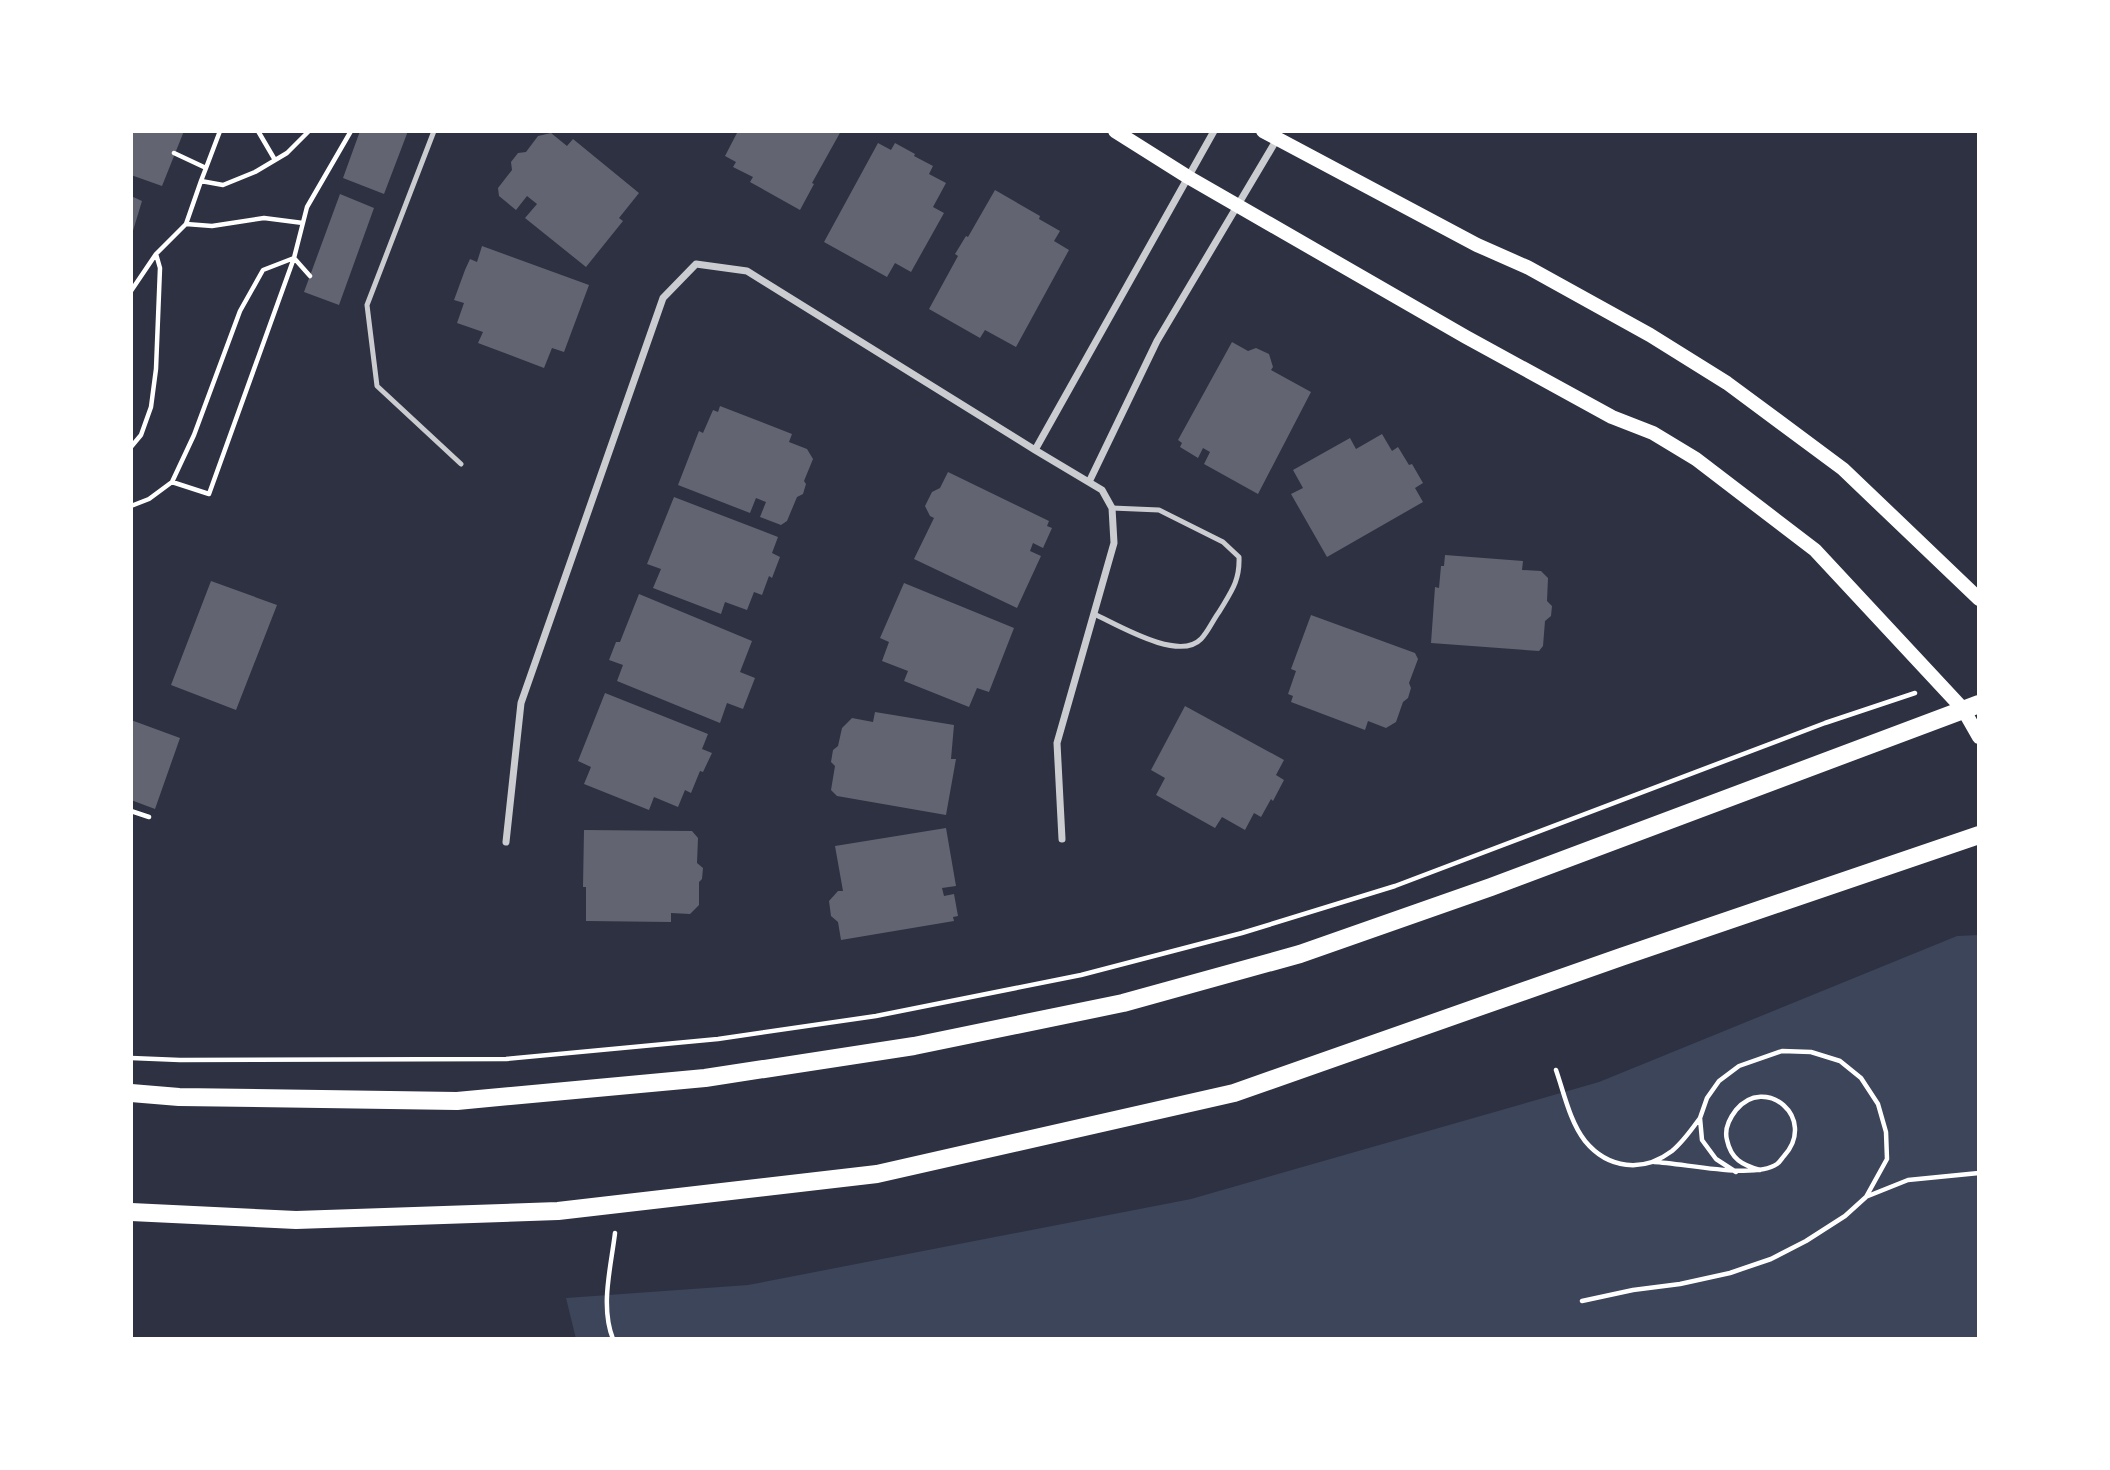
<svg xmlns="http://www.w3.org/2000/svg" width="2110" height="1470" font-family="Lato,sans-serif">
<style>
.green{fill:#3c4559}
.building{fill:#626471}
.lines{fill:none;stroke-linecap:round;stroke-linejoin:round}
.path{stroke:#fff;stroke-width:4.5}
.service{stroke:#caccd0;stroke-width:5}
.minor{stroke:#caccd0;stroke-width:7}
.secondary{stroke:#fff;stroke-width:14}
.primary{stroke:#fff;stroke-width:18}
</style>
<rect width="100%" height="100%" fill="#2d3142"/>
<!-- green -->
<path class="green" d="M 1979,935 L 1979,1339 L 576,1339 L 566,1298 L 748,1285 L 1191,1199 L 1599,1082 L 1957,936 Z"/>
<!-- building -->
<path class="building" d="M 131,131 L 184,131 L 162,186 L 131,175 Z
M 360,131 L 408,131 L 384,194 L 343,178 Z
M 738,131 L 841,131 L 812,183 L 814,184 L 800,210 L 750,182 L 753,177 L 733,167 L 736,162 L 725,156 Z
M 551,133 L 567,146 L 573,139 L 639,193 L 619,218 L 623,221 L 586,267 L 525,218 L 537,204 L 527,196 L 516,210 L 499,196 L 498,188 L 512,170 L 511,162 L 518,153 L 526,152 L 538,136 Z
M 878,143 L 891,150 L 895,143 L 915,154 L 914,156 L 933,166 L 929,174 L 946,183 L 933,207 L 944,213 L 911,272 L 895,263 L 887,277 L 824,242 Z
M 995,190 L 1040,216 L 1039,219 L 1060,231 L 1054,241 L 1069,250 L 1016,347 L 985,330 L 980,338 L 929,309 L 958,256 L 955,254 L 966,236 L 968,237 Z
M 340,194 L 374,208 L 339,305 L 304,292 Z
M 131,196 L 142,201 L 132,234 L 131,234 Z
M 482,246 L 589,285 L 564,352 L 552,348 L 544,368 L 478,343 L 483,332 L 457,323 L 464,303 L 454,300 L 465,270 L 470,259 L 477,262 Z
M 1232,342 L 1248,351 L 1256,348 L 1269,354 L 1273,367 L 1271,370 L 1311,392 L 1258,494 L 1204,464 L 1210,452 L 1203,448 L 1198,458 L 1180,447 L 1182,443 L 1178,440 Z
M 720,406 L 792,434 L 789,442 L 807,449 L 813,459 L 804,481 L 806,484 L 803,494 L 797,497 L 787,521 L 781,525 L 760,517 L 766,502 L 756,498 L 750,513 L 678,485 L 699,431 L 703,433 L 713,410 L 718,412 Z
M 1382,434 L 1392,451 L 1398,447 L 1409,465 L 1412,464 L 1423,483 L 1415,488 L 1423,502 L 1327,557 L 1291,494 L 1303,488 L 1293,470 L 1350,438 L 1356,449 Z
M 948,472 L 1049,521 L 1047,526 L 1052,528 L 1043,548 L 1033,543 L 1030,551 L 1041,556 L 1017,608 L 914,559 L 934,518 L 930,516 L 925,506 L 932,492 L 940,488 Z
M 674,497 L 778,537 L 772,553 L 780,557 L 772,578 L 769,576 L 762,595 L 754,592 L 747,610 L 725,602 L 721,614 L 653,588 L 661,569 L 647,564 Z
M 1445,555 L 1523,561 L 1522,570 L 1541,571 L 1548,578 L 1547,601 L 1552,606 L 1551,616 L 1545,621 L 1543,646 L 1539,651 L 1431,643 L 1435,587 L 1439,588 L 1441,566 L 1444,566 Z
M 211,581 L 277,605 L 236,710 L 171,685 Z
M 904,583 L 1014,628 L 989,692 L 977,688 L 969,707 L 904,681 L 908,671 L 882,661 L 889,642 L 880,638 Z
M 639,594 L 752,641 L 740,672 L 755,678 L 743,709 L 727,703 L 720,723 L 617,681 L 623,665 L 609,660 L 616,642 L 620,642 Z
M 1311,615 L 1415,653 L 1418,659 L 1409,683 L 1411,688 L 1408,698 L 1403,702 L 1396,722 L 1386,728 L 1368,721 L 1365,730 L 1291,702 L 1293,696 L 1288,694 L 1296,671 L 1291,669 Z
M 605,693 L 708,734 L 702,749 L 712,753 L 703,772 L 700,771 L 691,793 L 685,790 L 678,807 L 654,797 L 649,810 L 584,784 L 591,767 L 578,761 Z
M 1185,706 L 1284,760 L 1276,775 L 1284,780 L 1273,801 L 1271,799 L 1261,817 L 1254,813 L 1245,830 L 1222,817 L 1215,828 L 1156,795 L 1165,778 L 1151,770 Z
M 875,712 L 954,725 L 951,759 L 956,759 L 946,815 L 837,796 L 831,790 L 835,766 L 831,762 L 833,750 L 838,746 L 842,728 L 852,718 L 873,722 Z
M 131,720 L 180,738 L 155,809 L 131,800 Z
M 946,828 L 956,886 L 942,888 L 944,896 L 954,894 L 958,916 L 953,917 L 954,921 L 841,940 L 838,922 L 831,916 L 829,901 L 838,891 L 843,891 L 835,846 Z
M 584,830 L 692,831 L 698,838 L 697,863 L 703,868 L 702,879 L 699,882 L 699,905 L 690,914 L 671,913 L 671,922 L 586,921 L 586,887 L 583,887 Z"/>
<g class="lines">
<!-- path -->
<path class="path" d="M 258,131 L 275,160
M 174,153 L 206,168 L 201,181 L 223,185 L 255,172 L 287,153 L 309,131
M 206,168 L 220,131
M 201,181 L 186,224 L 212,226 L 264,218 L 303,223
M 131,291 L 156,254
M 131,447 L 141,435 L 151,407 L 156,369 L 160,268 L 156,254 L 186,224
M 172,482 L 209,494 L 294,258 L 307,207 L 351,131
M 131,506 L 149,499 L 172,482 L 194,435 L 240,311 L 263,270 L 294,258 L 310,276
M 131,811 L 149,817
M 131,1058 L 180,1060 L 506,1059 L 718,1039 L 876,1016 L 1081,975 L 1242,933 L 1395,886 L 1825,723 L 1915,693
M 1556,1070 C 1564,1093 1570,1122 1585,1141 C 1608,1169 1643,1173 1672,1151 C 1683,1142 1692,1129 1700,1118
M 1654,1162 C 1684,1163 1753,1180 1777,1164 C 1780,1162 1782,1158 1784,1156 C 1818,1118 1765,1074 1736,1110 C 1729,1119 1724,1129 1727,1140 C 1731,1159 1742,1165 1760,1170
M 1868,1196 L 1908,1180 L 1979,1173
M 1582,1301 L 1633,1290 L 1680,1284 L 1730,1273 L 1771,1259 L 1806,1241 L 1845,1216 L 1866,1197 L 1887,1159 L 1886,1132 L 1878,1104 L 1861,1078 L 1840,1061 L 1811,1052 L 1782,1051 L 1739,1066 L 1719,1081 L 1707,1098 L 1700,1118 L 1702,1140 L 1716,1159 L 1736,1172
M 613,1339 C 600,1306 611,1267 615,1233"/>
<!-- service -->
<path class="service" d="M 434,131 L 367,305 L 377,386 L 461,464
M 1094,614 C 1118,625 1179,662 1201,639 C 1208,632 1213,620 1219,612 C 1231,592 1240,581 1239,557 L 1223,542 L 1159,510 L 1112,508"/>
<!-- minor -->
<path class="minor" d="M 1035,450 L 1214,131
M 1089,482 L 1157,341 L 1277,139
M 506,842 L 521,703 L 663,298 L 696,264 L 747,271 L 1035,450 L 1102,490 L 1112,508 L 1114,543 L 1057,743 L 1062,839"/>
<!-- secondary -->
<path class="secondary" d="M 1115,131 L 1188,177 L 1466,337 L 1612,417 L 1653,433 L 1696,459 L 1815,550 L 1963,709 L 1979,737
M 1263,131 L 1477,245 L 1527,267 L 1650,335 L 1727,383 L 1843,469 L 1979,599"/>
<!-- primary -->
<path class="primary" d="M 131,1093 L 179,1097 L 457,1101 L 705,1078 L 914,1046 L 1123,1003 L 1300,954 L 1491,887 L 1979,704
M 131,1212 L 296,1220 L 558,1211 L 877,1174 L 1234,1093 L 1621,957 L 1979,835"/>
</g>
<!-- border -->
<rect width="2110" height="1470" fill="none" stroke="#ffffff" stroke-width="266"/>
</svg>
